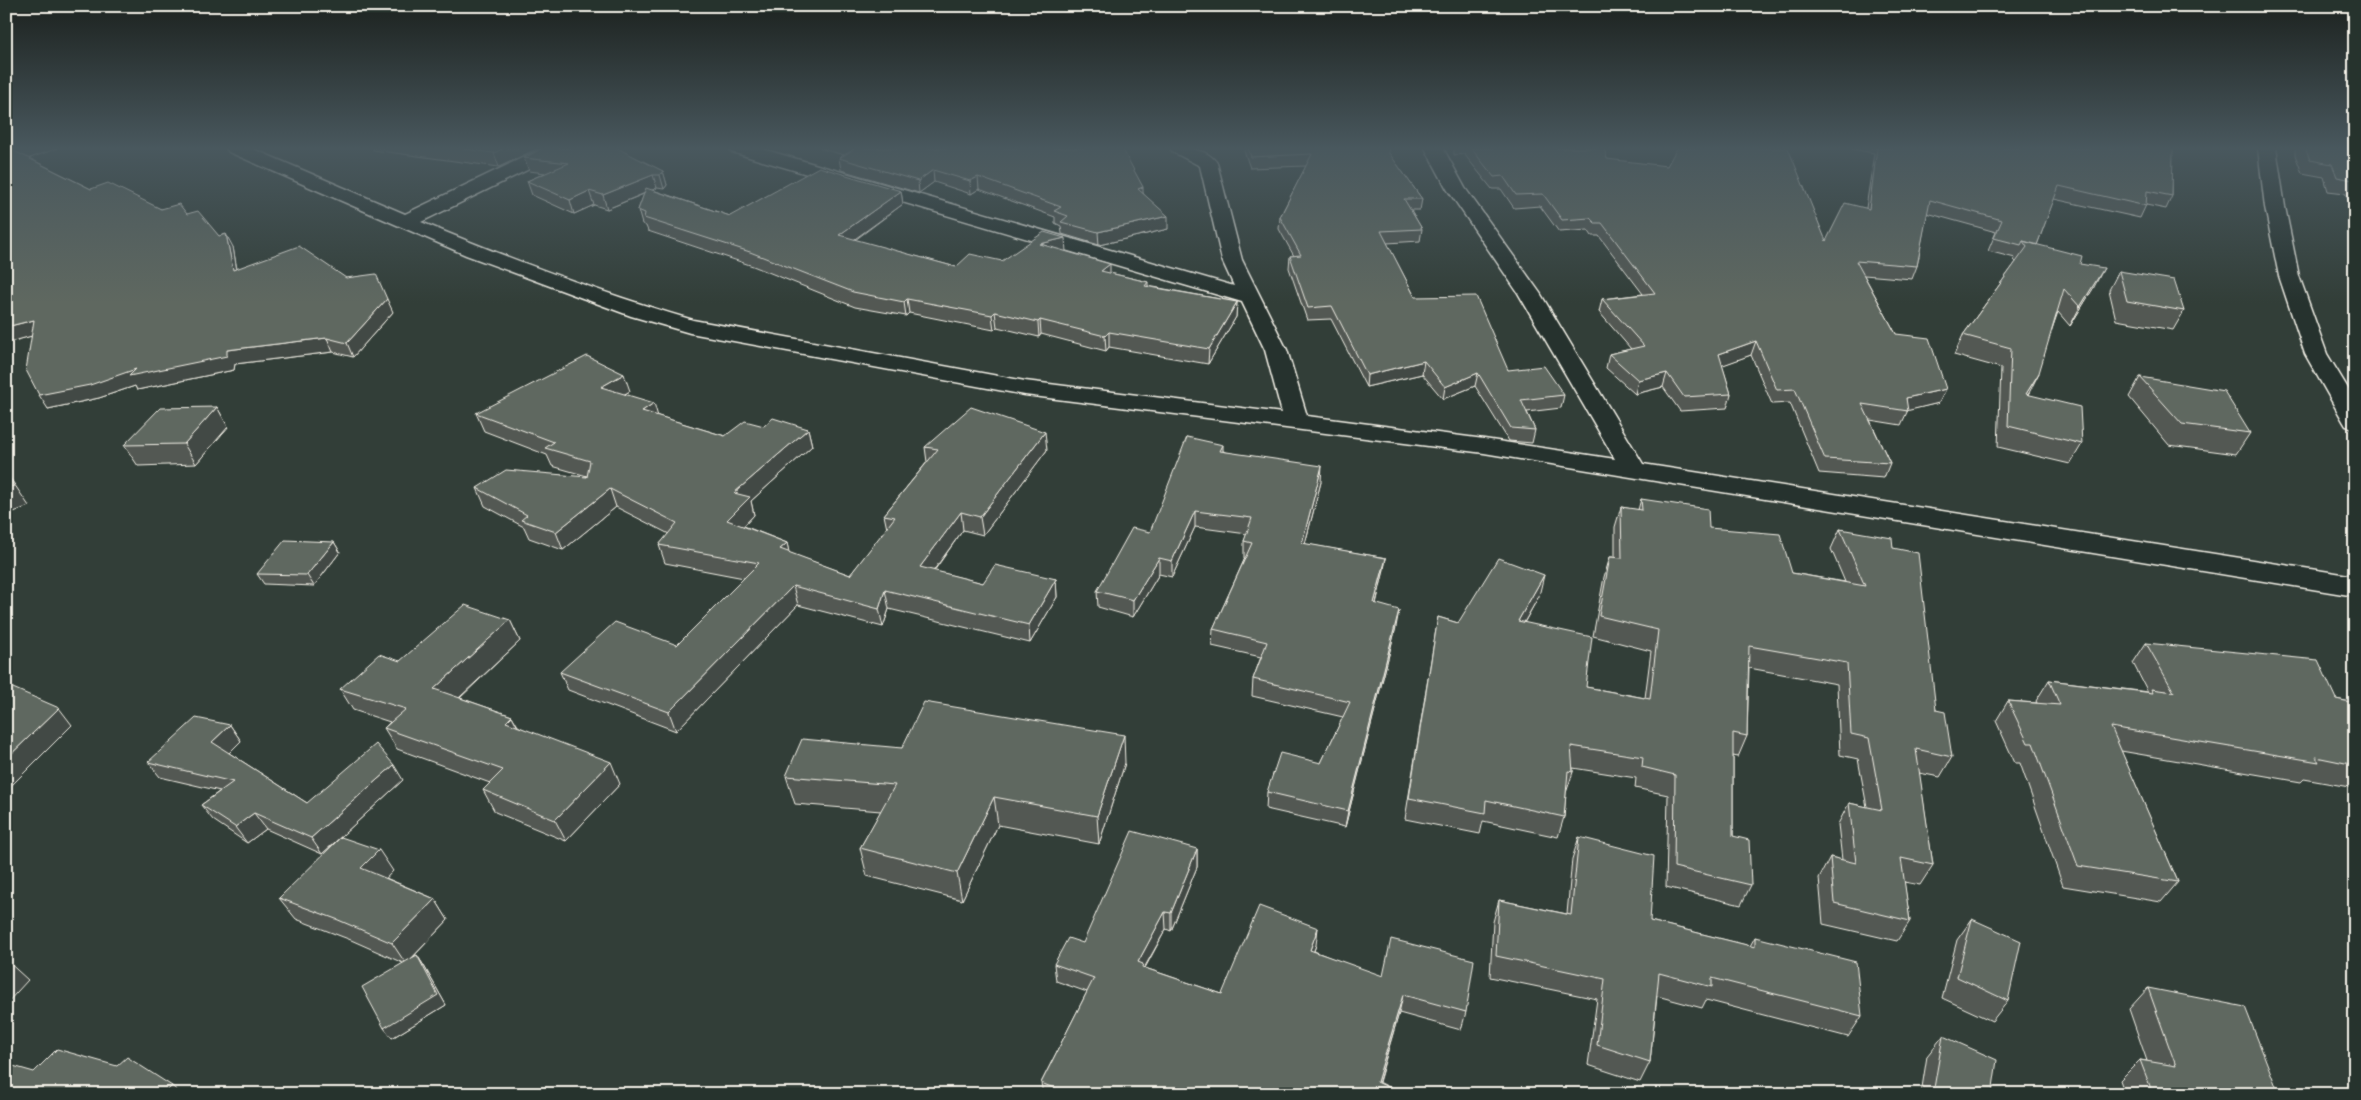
<svg xmlns="http://www.w3.org/2000/svg" width="2361" height="1100" font-family="'Architects Daughter',sans-serif">
<style>
.lines{fill:none;stroke-linecap:round;stroke-linejoin:round}
.minor-casing{stroke:#f4f1e8;stroke-width:3}
.major-casing{stroke:#f4f1e8;stroke-width:3}
.minor{fill:#26332d;fill-rule:evenodd}
.major{fill:#26332d;fill-rule:evenodd}
.wall{fill:#525953;stroke:#f4f1e8}
.shaded-wall{fill:#424944;stroke:#f4f1e8}
.building{fill:#5f6861;stroke:#f4f1e8}
</style>
<rect width="100%" height="100%" fill="#323e38"/>
<filter id="ink" filterUnits="userSpaceOnUse"><feTurbulence type="fractalNoise" baseFrequency=".02" numOctaves="2"/><feDisplacementMap in="SourceGraphic" scale="10" xChannelSelector="R" yChannelSelector="G"/><feConvolveMatrix kernelMatrix="1 2 1 2 8 2 1 2 1" color-interpolation-filters="sRGB"/></filter>
<g filter="url(#ink)">
<g class="lines">
<!-- minor casing -->
<g class="minor-casing">
<path id="minor" d="M 226,148 L 251,148 L 405,214 L 543,148 L 567,148 L 564,152 L 421,222 C 510,259 601,293 693,320 L 1025,381 L 1282,413 L 1265,350 L 1242,302 L 732,152 L 729,148 L 759,148 L 1234,286 L 1222,260 L 1200,166 L 1173,152 L 1170,148 C 1186,148 1207,148 1217,163 L 1242,260 L 1287,350 L 1307,416 L 1484,439 L 1615,459 L 1518,293 L 1447,189 L 1425,148 L 1443,148 L 1465,188 L 1540,293 L 1643,464 L 2355,576 L 2355,596 L 1484,453 L 1025,395 L 690,333 L 631,316 L 466,255 L 229,152 Z"/>
</g>
<!-- major casing -->
<g class="major-casing">
<path id="major" d="M 2258,148 L 2276,148 L 2285,207 L 2299,276 L 2327,354 L 2355,400 L 2355,428 L 2346,426 L 2343,421 L 2305,354 L 2279,276 L 2265,207 Z"/>
</g>
<!-- minor -->
<use href="#minor" class="minor"/>
<!-- major -->
<use href="#major" class="major"/>
</g>
<!-- wall -->
<path class="wall" d="M 6,148 L 58,148 L 29,158 L 91,189 L 161,209 L 187,214 L 219,236 L 233,247 L 237,269 L 393,312 L 353,357 L 333,352 L 235,364 L 234,370 L 137,390 L 135,386 L 99,398 L 48,409 L 31,336 L 6,343 Z
M 373,148 L 538,148 L 499,167 L 373,150 Z
M 819,148 L 1122,148 L 1143,193 L 1168,229 L 1099,245 L 1062,234 L 1061,226 L 1055,223 L 1055,217 L 979,189 L 971,194 L 934,182 L 919,193 L 841,170 L 839,158 L 844,155 Z
M 1243,148 L 1388,148 L 1389,153 L 1422,199 L 1420,210 L 1411,210 L 1422,229 L 1420,241 L 1387,243 L 1415,297 L 1508,370 L 1564,395 L 1561,408 L 1527,412 L 1535,430 L 1532,443 L 1509,441 L 1475,386 L 1443,399 L 1422,374 L 1366,387 L 1331,319 L 1307,320 L 1289,268 L 1290,256 L 1294,256 L 1279,229 L 1280,217 L 1306,166 L 1250,168 Z
M 1454,148 L 1604,148 L 1607,159 L 1826,241 L 1866,208 L 1874,153 L 1847,148 L 2173,148 L 2172,196 L 2166,209 L 2146,205 L 2140,218 L 2054,199 L 2037,245 L 2080,264 L 2094,287 L 2070,326 L 2058,312 L 2028,395 L 2082,444 L 2070,464 L 1998,447 L 2001,368 L 1954,355 L 1963,335 L 2016,262 L 2014,260 L 2015,258 L 1988,251 L 1996,232 L 1927,213 L 1917,266 L 1912,279 L 1864,275 L 1896,334 L 1946,389 L 1939,403 L 1908,410 L 1901,425 L 1870,420 L 1890,463 L 1884,478 L 1819,473 L 1790,403 L 1772,404 L 1751,355 L 1722,365 L 1731,394 L 1727,408 L 1680,411 L 1663,387 L 1635,394 L 1606,368 L 1609,354 L 1631,349 L 1599,312 L 1602,299 L 1643,294 L 1599,236 L 1592,236 L 1588,230 L 1559,232 L 1540,206 L 1514,208 L 1501,189 L 1492,189 L 1464,154 L 1454,155 Z
M 2295,148 L 2355,148 L 2355,215 L 2345,193 L 2328,191 L 2324,177 L 2302,173 L 2295,155 Z
M 524,158 L 663,171 L 667,185 L 664,189 L 657,188 L 653,190 L 730,216 L 901,191 L 903,204 L 855,240 L 956,267 L 1066,252 L 1110,273 L 1148,282 L 1148,286 L 1237,302 L 1236,317 L 1208,364 L 1109,347 L 1106,351 L 1041,334 L 1039,337 L 997,327 L 994,330 L 909,313 L 906,316 L 855,307 L 753,266 L 648,231 L 646,226 L 642,224 L 638,210 L 644,194 L 607,209 L 594,205 L 574,214 L 532,195 L 527,181 L 545,173 L 529,171 Z
M 2119,271 L 2184,311 L 2173,330 L 2116,320 L 2109,290 Z
M 2140,377 L 2250,433 L 2236,454 L 2169,445 L 2129,397 Z
M 630,391 L 625,394 L 658,416 L 725,436 L 764,426 L 808,429 L 812,446 L 751,501 L 754,515 L 744,526 L 787,543 L 789,553 L 850,575 L 887,529 L 884,515 L 927,462 L 925,447 L 1047,450 L 983,535 L 963,530 L 934,571 L 983,583 L 1056,579 L 1057,597 L 1030,643 L 889,609 L 883,627 L 798,605 L 676,731 L 568,690 L 560,672 L 677,645 L 744,578 L 665,563 L 659,545 L 669,534 L 616,507 L 563,550 L 529,538 L 524,527 L 485,506 L 477,488 L 587,477 L 587,476 L 552,466 L 547,455 L 484,431 L 476,413 Z
M 217,407 L 228,427 L 196,464 L 138,466 L 124,445 Z
M 1223,445 L 1223,451 L 1321,482 L 1305,544 L 1386,558 L 1383,574 L 1376,604 L 1396,627 L 1345,827 L 1266,809 L 1267,792 L 1321,763 L 1343,717 L 1252,696 L 1253,679 L 1261,657 L 1212,646 L 1213,629 L 1245,558 L 1244,558 L 1244,541 L 1247,534 L 1195,527 L 1172,577 L 1159,574 L 1133,617 L 1098,607 L 1097,591 L 1150,532 Z
M 1641,499 L 1709,528 L 1792,573 L 1845,582 L 1831,549 L 1840,529 L 1893,548 L 1936,710 L 1952,757 L 1940,777 L 1919,773 L 1933,865 L 1920,885 L 1904,882 L 1910,921 L 1897,941 L 1823,924 L 1819,878 L 1830,857 L 1842,860 L 1838,824 L 1849,803 L 1867,807 L 1858,759 L 1840,755 L 1837,684 L 1749,668 L 1747,736 L 1738,757 L 1733,756 L 1733,836 L 1751,885 L 1741,905 L 1666,887 L 1668,795 L 1635,788 L 1636,778 L 1573,768 L 1573,772 L 1566,793 L 1564,817 L 1558,837 L 1483,821 L 1480,834 L 1405,819 L 1438,617 L 1458,623 L 1539,596 L 1524,623 L 1586,687 L 1645,698 L 1651,651 L 1593,636 L 1604,577 L 1610,557 L 1615,557 L 1615,527 L 1621,507 L 1638,510 Z
M 334,542 L 340,552 L 314,586 L 264,584 L 257,574 Z
M 510,620 L 520,641 L 460,698 L 512,716 L 518,726 L 620,784 L 566,841 L 495,812 L 483,790 L 490,783 L 397,749 L 384,728 L 390,722 L 353,710 L 340,689 L 400,661 Z
M 2146,643 L 2336,699 L 2355,703 L 2355,788 L 2304,779 L 2301,782 L 2121,751 L 2178,882 L 2161,902 L 2063,886 L 2020,763 L 2015,763 L 1996,721 L 2008,701 L 2037,703 L 2036,701 L 2049,680 L 2148,692 L 2133,663 Z
M 230,725 L 241,741 L 229,753 L 307,803 L 403,780 L 322,854 L 266,829 L 247,843 L 213,820 L 201,805 L 220,791 L 160,777 L 148,762 Z
M 902,748 L 1125,763 L 1099,844 L 998,825 L 962,900 L 867,876 L 860,848 L 881,811 L 795,804 L 786,776 Z
M 1579,837 L 1650,921 L 1750,946 L 1755,937 L 1862,1016 L 1848,1037 L 1706,1000 L 1702,1008 L 1657,996 L 1650,1062 L 1640,1082 L 1588,1065 L 1597,999 L 1490,977 L 1493,922 L 1499,900 L 1567,914 L 1572,859 Z
M 1197,849 L 1197,867 L 1171,931 L 1166,929 L 1145,968 L 1222,994 L 1316,945 L 1314,951 L 1466,1012 L 1461,1030 L 1399,1013 L 1379,1082 L 1403,1094 L 1043,1094 L 1041,1083 L 1087,992 L 1056,981 L 1054,964 L 1083,943 Z
M 393,871 L 386,878 L 435,899 L 448,920 L 413,957 L 417,955 L 424,966 L 446,1005 L 392,1038 L 403,963 L 351,940 L 296,919 L 279,898 Z
M 1972,919 L 2008,1001 L 1992,1021 L 1942,998 L 1957,940 Z
M 2148,988 L 2279,1094 L 2125,1094 L 2120,1080 L 2140,1060 L 2147,1061 L 2129,1009 Z
M 1943,1036 L 1992,1094 L 1921,1094 L 1927,1056 Z"/>
<!-- shaded-wall -->
<path class="shaded-wall" d="M 16,148 L 58,148 L 19,162 L 12,150 Z
M 504,148 L 538,148 L 499,167 L 494,153 Z
M 933,170 L 934,182 L 919,193 L 918,181 Z
M 663,171 L 667,185 L 664,189 L 660,175 Z
M 653,175 L 657,188 L 607,209 L 603,195 Z
M 978,177 L 979,189 L 971,194 L 970,181 Z
M 1143,187 L 1143,199 L 1138,189 Z
M 589,191 L 594,205 L 574,214 L 570,200 Z
M 901,191 L 903,204 L 841,249 L 839,235 Z
M 1168,216 L 1168,229 L 1099,245 L 1098,232 Z
M 226,234 L 233,247 L 239,283 L 233,270 Z
M 1065,238 L 1066,252 L 1040,244 Z
M 1110,264 L 1110,278 L 1101,271 Z
M 2104,268 L 2094,287 L 2070,326 L 2080,307 Z
M 387,299 L 393,312 L 353,357 L 347,343 Z
M 907,299 L 909,313 L 906,316 L 904,302 Z
M 1237,302 L 1236,317 L 1208,364 L 1209,349 Z
M 995,312 L 997,327 L 994,330 L 992,315 Z
M 34,320 L 43,333 L 6,343 L 6,327 Z
M 1040,320 L 1041,334 L 1039,337 L 1038,322 Z
M 1109,332 L 1109,347 L 1106,351 L 1105,336 Z
M 327,338 L 333,352 L 235,364 L 234,370 L 137,390 L 135,386 L 99,398 L 48,409 L 39,395 L 136,369 L 227,350 Z
M 1756,341 L 1751,355 L 1715,368 L 1719,354 Z
M 1424,361 L 1422,374 L 1366,387 L 1367,375 Z
M 1478,373 L 1475,386 L 1443,399 L 1445,387 Z
M 1667,373 L 1663,387 L 1635,394 L 1638,380 Z
M 2039,373 L 2029,393 L 2016,414 L 2026,394 Z
M 624,374 L 630,391 L 607,404 L 601,387 Z
M 1946,389 L 1939,403 L 1906,411 L 1906,398 Z
M 654,403 L 659,420 L 642,411 Z
M 217,407 L 228,427 L 196,464 L 184,444 Z
M 808,429 L 812,446 L 751,501 L 754,515 L 732,538 L 727,520 L 734,493 Z
M 1045,432 L 1047,450 L 983,535 L 980,517 Z
M 1322,466 L 1321,482 L 1301,559 L 1302,543 Z
M 6,472 L 29,506 L 6,515 Z
M 610,489 L 616,507 L 563,550 L 556,532 Z
M 1195,511 L 1195,527 L 1172,577 L 1172,561 Z
M 961,512 L 963,530 L 923,585 L 920,567 Z
M 334,542 L 340,552 L 314,586 L 307,575 Z
M 787,543 L 791,561 L 780,549 Z
M 1159,558 L 1159,574 L 1133,617 L 1133,600 Z
M 1386,558 L 1383,574 L 1372,619 L 1374,603 Z
M 1544,575 L 1539,596 L 1513,642 L 1518,621 Z
M 1056,579 L 1057,597 L 1030,643 L 1029,625 Z
M 793,586 L 798,605 L 676,731 L 669,712 Z
M 885,590 L 889,609 L 883,627 L 879,609 Z
M 1399,610 L 1396,627 L 1345,827 L 1348,811 Z
M 510,620 L 520,641 L 446,710 L 434,689 Z
M 59,708 L 72,725 L 6,791 L 6,759 Z
M 512,716 L 523,737 L 506,722 Z
M 230,725 L 241,741 L 224,758 L 212,742 Z
M 1124,735 L 1125,763 L 1099,844 L 1097,816 Z
M 611,762 L 620,784 L 566,841 L 555,820 Z
M 394,765 L 403,780 L 322,854 L 311,838 Z
M 994,797 L 998,825 L 962,900 L 957,873 Z
M 254,813 L 266,829 L 247,843 L 235,827 Z
M 1197,849 L 1197,867 L 1171,931 L 1171,913 Z
M 379,850 L 393,871 L 376,889 L 361,868 Z
M 435,899 L 448,920 L 406,964 L 392,943 Z
M 1165,912 L 1166,929 L 1143,970 L 1138,962 Z
M 1318,928 L 1316,945 L 1308,967 L 1310,950 Z
M 417,955 L 424,966 L 446,1005 L 392,1038 L 384,1028 Z
M 6,960 L 28,980 L 6,1004 Z
M 1403,995 L 1399,1013 L 1375,1094 L 1377,1082 Z
M 172,1086 L 181,1094 L 164,1094 Z"/>
<!-- building -->
<path class="building" d="M 6,148 L 16,148 L 12,150 L 91,189 L 108,183 L 161,209 L 179,204 L 187,214 L 198,211 L 219,236 L 226,234 L 233,270 L 299,246 L 346,278 L 376,274 L 387,299 L 347,343 L 327,338 L 227,350 L 227,356 L 129,376 L 136,369 L 90,385 L 39,395 L 26,370 L 34,320 L 6,327 Z
M 456,148 L 504,148 L 494,153 Z
M 543,148 L 617,148 L 663,171 L 660,175 L 653,175 L 603,195 L 589,191 L 570,200 L 527,181 L 569,163 L 524,158 Z
M 856,148 L 1122,148 L 1143,187 L 1138,189 L 1168,216 L 1098,232 L 1061,222 L 1068,216 L 1054,211 L 1061,207 L 978,177 L 970,181 L 933,170 L 918,181 L 839,158 Z
M 1248,148 L 1388,148 L 1389,153 L 1422,199 L 1404,199 L 1422,229 L 1381,231 L 1415,297 L 1476,296 L 1508,370 L 1544,366 L 1564,395 L 1521,400 L 1535,430 L 1511,428 L 1478,373 L 1445,387 L 1424,361 L 1367,375 L 1332,306 L 1308,308 L 1290,256 L 1301,255 L 1280,217 L 1312,154 L 1251,157 Z
M 1471,148 L 1604,148 L 1607,159 L 1667,166 L 1677,148 L 1788,148 L 1826,241 L 1845,203 L 1869,209 L 1877,148 L 2173,148 L 2172,196 L 2147,191 L 2146,206 L 2059,186 L 2037,245 L 2023,241 L 2021,245 L 1994,238 L 2002,220 L 1930,200 L 1917,266 L 1856,261 L 1896,334 L 1929,338 L 1946,389 L 1906,398 L 1908,411 L 1862,404 L 1890,463 L 1825,459 L 1795,389 L 1777,390 L 1756,341 L 1719,354 L 1731,394 L 1684,397 L 1667,373 L 1638,380 L 1609,354 L 1644,346 L 1602,299 L 1655,293 L 1602,223 L 1595,223 L 1590,218 L 1562,220 L 1543,194 L 1516,195 L 1503,176 L 1494,177 Z
M 2305,148 L 2355,148 L 2355,184 L 2353,180 L 2337,177 L 2332,164 L 2310,160 Z
M 819,167 L 901,191 L 839,235 L 956,267 L 970,254 L 1002,261 L 1044,232 L 1065,238 L 1040,244 L 1110,264 L 1101,271 L 1148,282 L 1145,286 L 1237,302 L 1209,349 L 1109,332 L 1105,336 L 1040,320 L 1038,322 L 995,312 L 992,315 L 907,299 L 904,302 L 853,292 L 750,252 L 644,218 L 645,213 L 638,210 L 646,188 L 730,216 Z
M 2023,241 L 2082,256 L 2080,264 L 2104,268 L 2080,307 L 2064,289 L 2039,373 L 2026,394 L 2080,407 L 2082,444 L 2008,426 L 2011,348 L 1963,335 L 2027,247 Z
M 2119,271 L 2174,280 L 2184,311 L 2127,301 Z
M 587,356 L 624,374 L 601,387 L 654,403 L 642,411 L 725,436 L 745,421 L 764,426 L 773,418 L 808,429 L 734,493 L 750,497 L 727,520 L 787,543 L 780,549 L 850,575 L 895,517 L 884,515 L 938,449 L 925,447 L 971,407 L 1045,432 L 980,517 L 961,512 L 920,567 L 983,583 L 995,565 L 1056,579 L 1029,625 L 885,590 L 879,609 L 793,586 L 669,712 L 560,672 L 615,622 L 677,645 L 759,563 L 659,545 L 677,523 L 610,489 L 556,532 L 521,520 L 527,515 L 477,488 L 506,470 L 587,477 L 590,461 L 545,448 L 554,442 L 476,413 Z
M 2140,377 L 2224,391 L 2250,433 L 2182,424 Z
M 217,407 L 184,444 L 124,445 L 160,408 Z
M 1187,437 L 1223,445 L 1220,451 L 1322,466 L 1302,543 L 1386,558 L 1374,603 L 1399,610 L 1348,811 L 1267,792 L 1280,753 L 1321,763 L 1350,702 L 1253,679 L 1267,642 L 1213,629 L 1252,543 L 1244,541 L 1252,518 L 1195,511 L 1172,561 L 1159,558 L 1133,600 L 1097,591 L 1132,528 L 1150,532 Z
M 6,474 L 14,486 L 6,488 Z
M 1641,499 L 1708,509 L 1709,528 L 1780,534 L 1792,573 L 1865,586 L 1840,529 L 1892,538 L 1893,548 L 1918,553 L 1936,710 L 1945,712 L 1952,757 L 1916,749 L 1933,865 L 1901,858 L 1910,921 L 1834,903 L 1830,857 L 1856,863 L 1849,803 L 1882,810 L 1869,738 L 1851,734 L 1847,663 L 1749,646 L 1747,736 L 1733,733 L 1733,836 L 1749,840 L 1751,885 L 1674,867 L 1675,775 L 1642,767 L 1643,757 L 1571,746 L 1573,772 L 1568,771 L 1564,817 L 1486,800 L 1485,813 L 1409,798 L 1438,617 L 1458,623 L 1498,558 L 1544,575 L 1518,621 L 1592,637 L 1586,687 L 1650,699 L 1658,630 L 1599,616 L 1610,557 L 1622,558 L 1621,507 L 1642,510 Z
M 285,540 L 334,542 L 307,575 L 257,574 Z
M 465,605 L 510,620 L 434,689 L 512,716 L 506,722 L 611,762 L 555,820 L 483,790 L 503,770 L 384,728 L 406,709 L 340,689 L 379,654 L 400,661 Z
M 2146,643 L 2318,660 L 2336,699 L 2355,703 L 2355,765 L 2316,757 L 2319,762 L 2111,727 L 2178,882 L 2078,866 L 2033,743 L 2028,743 L 2008,701 L 2060,705 L 2049,680 L 2153,693 L 2151,689 L 2174,692 Z
M 6,685 L 59,708 L 6,759 Z
M 924,702 L 1124,735 L 1097,816 L 994,797 L 957,873 L 860,848 L 895,785 L 786,776 L 802,739 L 902,748 Z
M 196,718 L 230,725 L 212,742 L 307,803 L 376,744 L 394,765 L 311,838 L 254,813 L 235,827 L 201,805 L 233,782 L 148,762 Z
M 1132,831 L 1197,849 L 1171,913 L 1165,912 L 1138,962 L 1143,964 L 1142,967 L 1222,994 L 1259,906 L 1318,928 L 1310,950 L 1383,976 L 1391,939 L 1474,960 L 1466,1012 L 1403,995 L 1377,1082 L 1403,1094 L 1291,1094 L 1273,1087 L 1271,1094 L 1069,1094 L 1041,1083 L 1094,978 L 1054,964 L 1068,938 L 1083,943 Z
M 341,837 L 379,850 L 361,868 L 435,899 L 392,943 L 336,919 L 279,898 Z
M 1579,837 L 1654,856 L 1650,921 L 1755,947 L 1755,937 L 1856,962 L 1862,1016 L 1712,978 L 1712,987 L 1659,973 L 1650,1062 L 1597,1045 L 1605,979 L 1496,956 L 1499,900 L 1571,915 Z
M 1972,919 L 2021,941 L 2008,1001 L 1957,977 Z
M 417,955 L 438,995 L 384,1028 L 362,987 Z
M 2148,988 L 2245,1007 L 2279,1094 L 2153,1094 L 2140,1060 L 2176,1066 Z
M 1943,1036 L 1997,1060 L 1992,1094 L 1933,1094 Z
M 57,1049 L 117,1066 L 127,1057 L 172,1086 L 164,1094 L 6,1094 L 6,1064 L 34,1072 Z"/>
</g>
<!-- sky -->
<linearGradient id="sky" x2="0" y2="1"><stop stop-color="#1c221f"/><stop offset="0.49" stop-color="#49585e"/><stop offset="1" stop-color="#49585e" stop-opacity="0"/></linearGradient>
<rect width="2361" height="303" fill="url(#sky)"/>
<!-- margin -->
<rect width="2361" height="1100" fill="none" stroke="#26332d" stroke-width="25"/>
<rect x="12" y="12" width="2336" height="1075" fill="none" stroke="#f4f1e8" stroke-width="2" filter="url(#ink)"/>
</svg>
